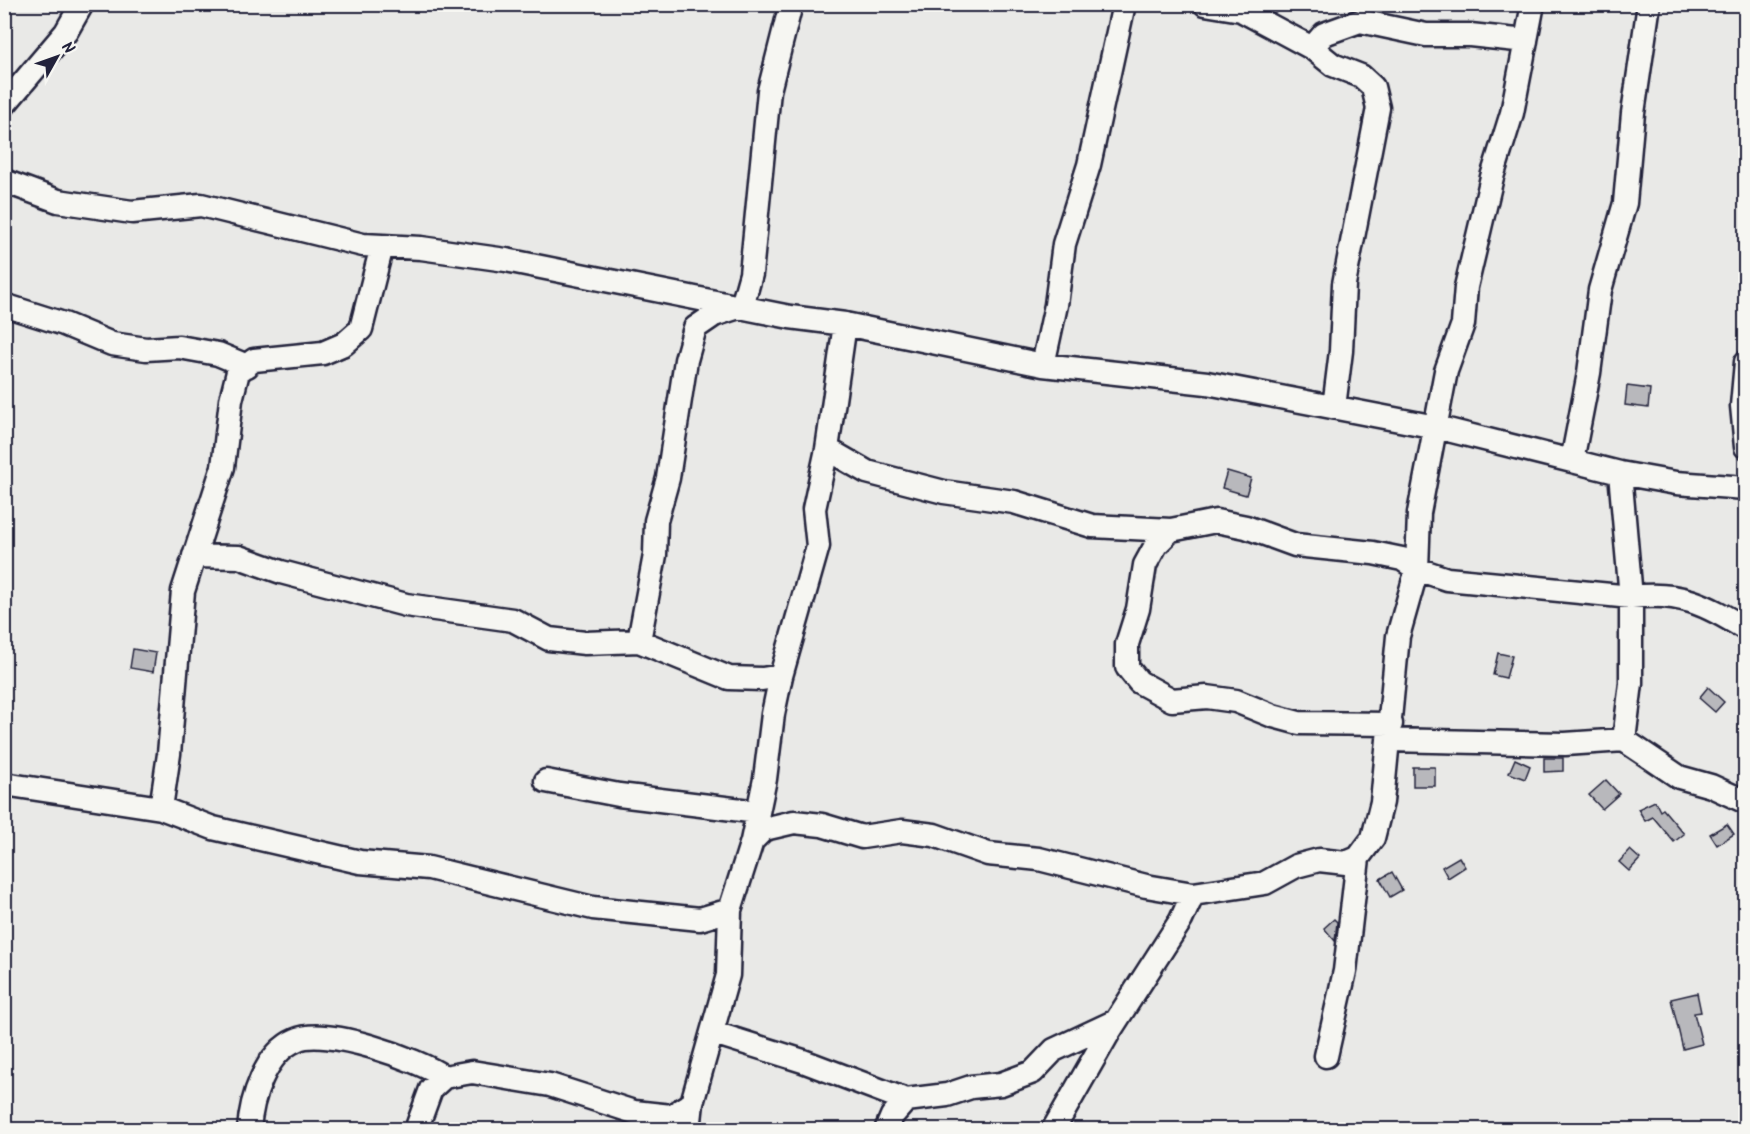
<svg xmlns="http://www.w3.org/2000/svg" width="1750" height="1134" font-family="Kalam,sans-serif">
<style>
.building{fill:#b8b8bc;stroke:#22223b;stroke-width:1.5}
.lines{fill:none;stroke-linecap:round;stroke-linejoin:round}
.minor-casing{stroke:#22223b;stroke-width:27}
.minor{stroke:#f6f6f2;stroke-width:22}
</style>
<rect width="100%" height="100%" fill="#e9e9e7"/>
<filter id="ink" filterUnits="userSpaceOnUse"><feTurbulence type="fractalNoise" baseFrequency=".0167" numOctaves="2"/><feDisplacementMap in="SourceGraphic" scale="12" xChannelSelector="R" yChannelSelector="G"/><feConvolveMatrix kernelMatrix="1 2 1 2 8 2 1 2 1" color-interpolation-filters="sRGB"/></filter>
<g filter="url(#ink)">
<!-- building -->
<path class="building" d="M 1627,386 L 1650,389 L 1648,408 L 1625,405 Z
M 1227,471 L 1251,478 L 1246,495 L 1222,488 Z
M 133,649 L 156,653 L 153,672 L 130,668 Z
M 1498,653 L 1512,656 L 1506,678 L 1493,675 Z
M 1708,687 L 1724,702 L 1715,712 L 1699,698 Z
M 1544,758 L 1563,758 L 1563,771 L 1544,772 Z
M 1515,759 L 1530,766 L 1525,779 L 1509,773 Z
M 1413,767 L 1435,767 L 1435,786 L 1413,786 Z
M 1606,780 L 1619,794 L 1602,809 L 1589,795 Z
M 1655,801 L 1660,811 L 1663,809 L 1684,834 L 1674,842 L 1653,817 L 1645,821 L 1638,809 Z
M 1727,824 L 1734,834 L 1717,845 L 1710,834 Z
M 1630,850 L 1640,859 L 1629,871 L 1619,862 Z
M 1459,857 L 1465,867 L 1448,878 L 1442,867 Z
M 1392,872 L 1402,890 L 1390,897 L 1380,879 Z
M 1334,919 L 1337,922 L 1335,941 L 1324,928 Z
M 1697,993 L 1701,1012 L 1694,1013 L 1702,1044 L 1683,1049 L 1671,999 Z"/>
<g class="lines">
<!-- minor casing -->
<g class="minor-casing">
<path id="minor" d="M 1205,4 L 1241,10 L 1312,48 L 1333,65 L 1361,76 L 1373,87 L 1378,108 L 1344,284 L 1341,351 L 1334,407
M 1312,48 L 1324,34 L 1360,21 L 1426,35 L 1470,35 L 1526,41
M 4,105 L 66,32 L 82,4
M 4,181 L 58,201 L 132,212 L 201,205 L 363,245 L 421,248 L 506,260 L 790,317 L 845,324 L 1043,365 L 1207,383 L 1436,427 L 1620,473 L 1676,483 L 1746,488
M 4,305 L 64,324 L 112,344 L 146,349 L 179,347 L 218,354 L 247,366
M 1746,362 L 1742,406 L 1746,447
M 1043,365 L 1056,305 L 1064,244 L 1089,165 L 1124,4
M 827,449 L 867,472 L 944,492 L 1014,502 L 1092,526 L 1171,530 L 1216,521 L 1246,527 L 1295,545 L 1373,553 L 1402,559 L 1417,569 L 1447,579 L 1631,597 C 1681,591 1704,604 1746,629
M 1572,461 L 1589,373 L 1600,290 L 1625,203 L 1633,113 L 1649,4
M 1620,473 L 1631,597 L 1631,683 L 1624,740
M 1171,530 L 1156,545 L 1145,565 L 1138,609 L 1127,644 L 1127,667 L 1139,682 L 1172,700 L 1207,697 L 1236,701 L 1273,716 L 1299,723 L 1391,724
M 194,556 L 239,557 L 281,572 L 406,605 L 513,620 L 549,639 L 585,643 L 639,641 L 729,678 L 762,679 L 781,676
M 639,641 L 655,555 L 656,521 L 668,478 L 686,360 L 695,328 L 714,315 L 742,306 L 751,274 L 769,91 L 791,4
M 1389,740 L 1565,744 L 1624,740 L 1679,777 L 1711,786 L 1746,802
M 546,781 L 619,795 L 758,812
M 4,784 L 161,808 L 213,828 L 360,862 L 429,868 L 593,908 L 700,919 L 730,910
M 161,808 L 169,754 L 183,591 L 223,467 L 231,400 L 238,372 L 254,360 L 323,353 L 344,344 L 361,329 L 382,246
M 752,841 L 764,829 L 794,822 L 822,825 L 862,837 L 902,831 L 934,835 L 988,854 L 1039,859 L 1146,886 L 1193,894 L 1265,883 L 1296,866 L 1319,860 L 1346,863 L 1358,858
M 714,1033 L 803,1061 L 906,1100
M 1326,1056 L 1345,971 L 1358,858 L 1373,838 L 1382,802 L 1398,636 L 1417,569 L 1419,513 L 1446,371 L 1463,324 L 1466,287 L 1492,177 L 1512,113 L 1533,4
M 249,1130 C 251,1099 265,1053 296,1040 C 325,1026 418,1059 444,1077
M 416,1130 L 431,1089 L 444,1077 L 472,1072 L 550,1085 L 634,1112 L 671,1116 L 692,1103
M 689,1130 L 692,1103 L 728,975 L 730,910 L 752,841 L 765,779 L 773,714 L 781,676 L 818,546 L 814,509 L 827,449 L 845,324
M 886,1130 L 892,1116 L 906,1100 L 947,1095 L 971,1087 L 1001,1084 L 1033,1072 L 1054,1050 L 1116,1021
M 1053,1130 L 1109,1032 L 1181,920 L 1193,894"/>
</g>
<!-- minor -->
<use href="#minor" class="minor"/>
</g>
</g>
<!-- margin -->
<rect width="1750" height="1134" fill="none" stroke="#f6f6f2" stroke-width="24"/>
<rect x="12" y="12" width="1726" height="1110" fill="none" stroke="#22223b" stroke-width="2" filter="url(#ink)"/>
<!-- north arrow -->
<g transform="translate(57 57) rotate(50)" stroke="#f6f6f2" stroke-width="4.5" paint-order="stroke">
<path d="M0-4.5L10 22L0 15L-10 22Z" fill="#22223b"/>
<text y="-9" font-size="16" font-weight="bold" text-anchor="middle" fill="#22223b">N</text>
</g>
</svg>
